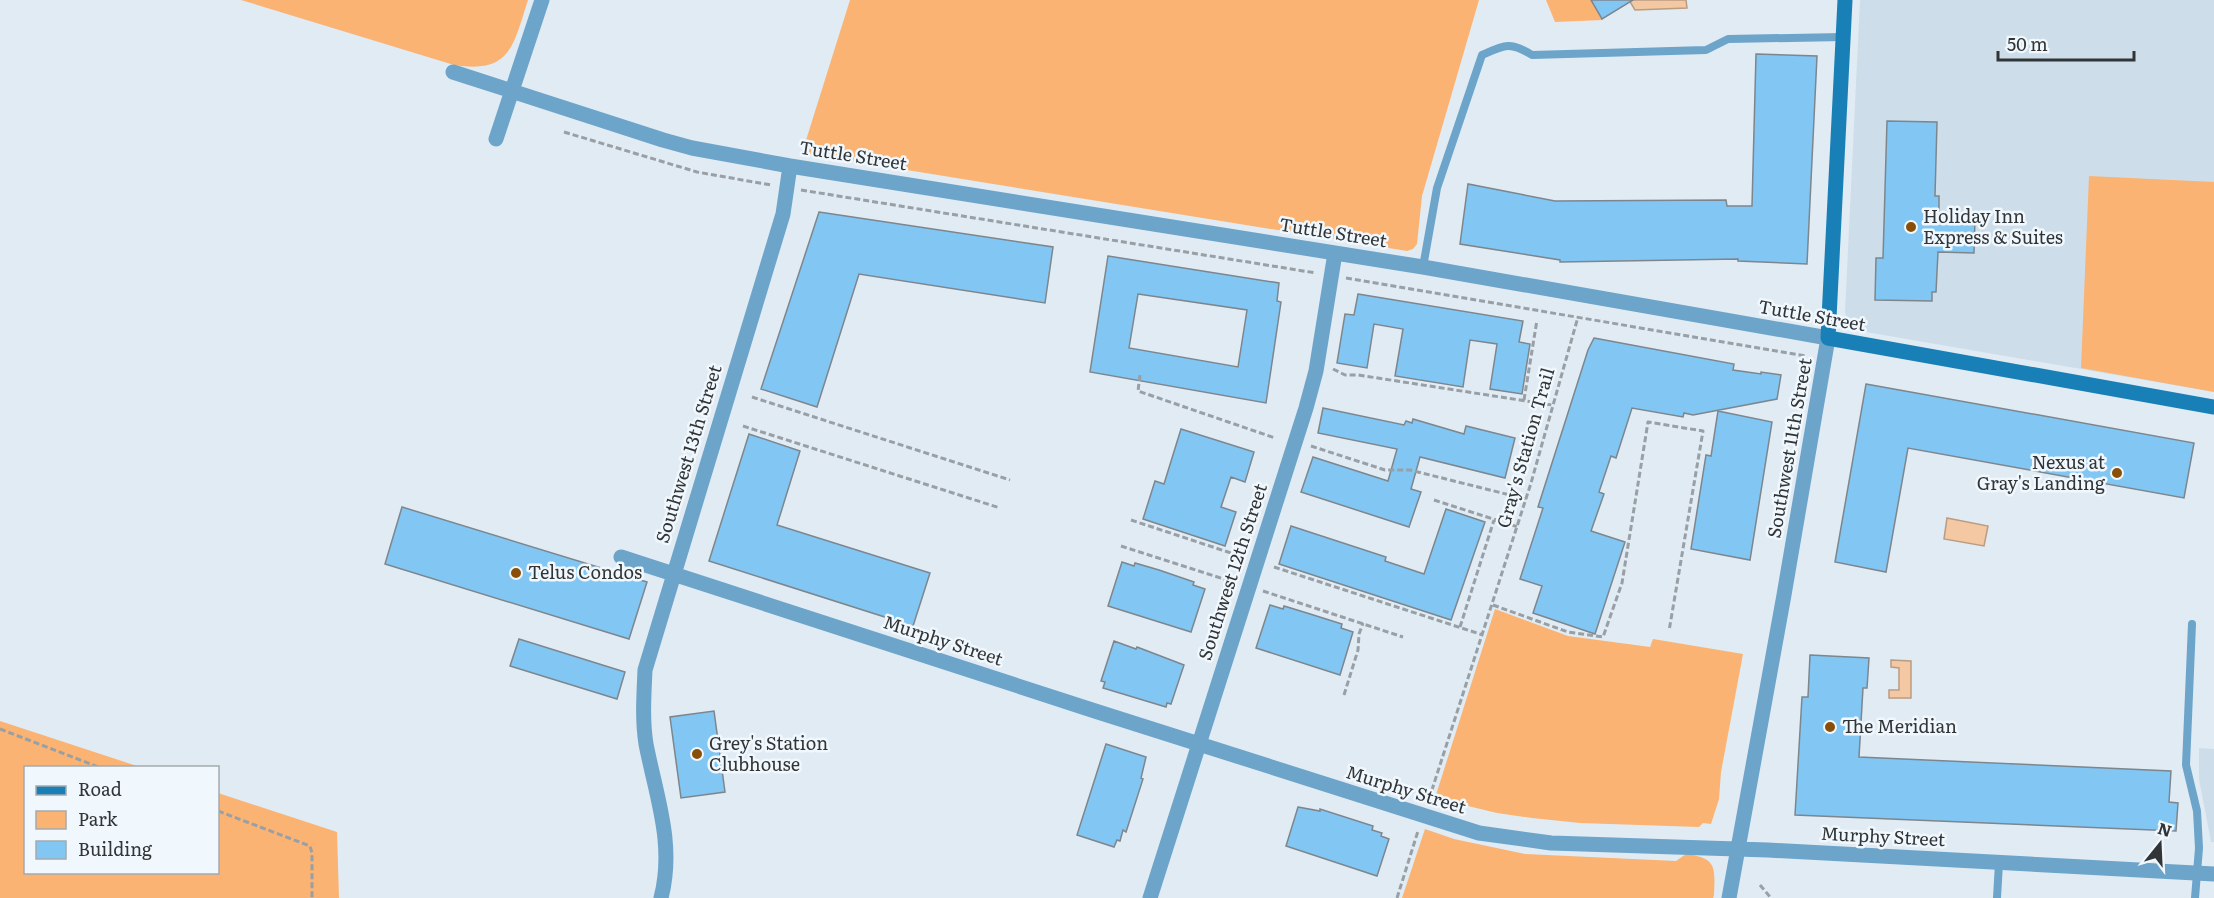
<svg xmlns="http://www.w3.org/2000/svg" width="2214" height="898" font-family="Literata,serif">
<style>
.built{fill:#cddeea}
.green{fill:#fab373}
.water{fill:#f4c8a2;stroke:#ba9c82;stroke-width:1.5}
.building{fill:#82c6f4;stroke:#7d868d;stroke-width:1.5;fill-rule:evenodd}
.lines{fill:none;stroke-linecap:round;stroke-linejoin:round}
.path{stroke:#989fa5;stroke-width:3;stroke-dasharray:6 3;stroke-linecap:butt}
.lane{stroke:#6da4ca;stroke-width:8}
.street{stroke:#6da4ca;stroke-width:15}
.secondary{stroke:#1980b7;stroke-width:15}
.poi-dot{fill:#894f08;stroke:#f0f8fe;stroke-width:2}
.labels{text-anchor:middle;stroke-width:5;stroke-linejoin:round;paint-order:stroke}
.street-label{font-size:18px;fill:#313537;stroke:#f0f8fe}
.poi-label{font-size:18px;fill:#313537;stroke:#f0f8fe;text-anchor:start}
</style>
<rect width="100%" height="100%" fill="#e1ebf3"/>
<!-- built -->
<path class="built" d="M 1860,0 L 2214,0 L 2214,392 L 1866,332 L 1852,325 L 1847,320 L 1845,312 Z
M 2199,748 L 2214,749 L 2214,842 L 2211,842 L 2199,779 Z"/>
<!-- green -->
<path class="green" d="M 241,0 L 528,0 C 513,46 511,74 454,65 Z
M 850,0 L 1479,0 L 1422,196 L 1417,244 L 1413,249 L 1407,251 L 802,153 Z
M 1546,0 L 1591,0 L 1603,20 L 1555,22 Z
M 2089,176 L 2214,182 L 2214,392 L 2081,368 Z
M 1495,609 L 1568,636 L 1650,647 L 1653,639 L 1743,654 L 1721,772 L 1719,799 L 1711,824 L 1703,823 L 1699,827 L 1580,823 L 1532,818 L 1497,813 L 1435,798 Z
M 0,721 L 140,767 L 26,768 L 26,872 L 218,872 L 218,793 L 337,832 L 339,898 L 0,898 Z
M 1425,829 L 1454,839 L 1525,854 L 1676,861 L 1686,854 C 1717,858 1715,867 1714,895 L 1713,898 L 1402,898 Z"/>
<!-- water -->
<path class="water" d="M 1629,0 L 1686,0 L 1687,8 L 1635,10 Z
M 1947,518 L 1988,526 L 1984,546 L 1944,539 Z
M 1891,660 L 1911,661 L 1911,698 L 1889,698 L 1889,690 L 1899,690 L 1899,668 L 1891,667 Z"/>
<!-- building -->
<path class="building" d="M 1591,0 L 1633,0 L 1602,19 Z
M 1756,54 L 1817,56 L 1807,264 L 1738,261 L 1738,259 L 1560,262 L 1560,260 L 1460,244 L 1468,184 L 1555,201 L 1726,200 L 1727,206 L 1752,206 Z
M 1887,121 L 1937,122 L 1935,196 L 1939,196 L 1939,216 L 1975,218 L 1974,253 L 1938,252 L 1936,292 L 1932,292 L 1932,301 L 1875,300 L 1876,258 L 1883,258 Z
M 819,212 L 1053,247 L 1045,303 L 859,274 L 817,407 L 761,389 Z
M 1108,256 L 1279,283 L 1277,301 L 1281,302 L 1266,403 L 1090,372 ZM 1138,294 L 1247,310 L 1238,367 L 1129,348 Z
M 1358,294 L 1523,321 L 1519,342 L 1530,344 L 1522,394 L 1490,389 L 1497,344 L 1470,340 L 1463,387 L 1395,376 L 1403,329 L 1374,324 L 1367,368 L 1337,363 L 1345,314 L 1354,315 Z
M 1594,338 L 1734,364 L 1733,370 L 1761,374 L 1761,372 L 1781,375 L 1777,399 L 1693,415 L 1684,413 L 1683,417 L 1632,408 L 1616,458 L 1611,456 L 1599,492 L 1604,494 L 1591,531 L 1625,542 L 1595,634 L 1533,613 L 1542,586 L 1520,579 L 1543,508 L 1538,507 L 1588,350 Z
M 1866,384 L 2194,443 L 2184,498 L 1908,448 L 1886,572 L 1835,562 Z
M 1323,408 L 1404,425 L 1406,421 L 1412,423 L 1413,419 L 1464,434 L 1466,426 L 1515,438 L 1505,478 L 1420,457 L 1411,489 L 1421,492 L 1409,527 L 1301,492 L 1313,457 L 1388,481 L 1397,449 L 1318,433 Z
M 1718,411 L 1772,422 L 1750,560 L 1691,549 L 1706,455 L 1711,456 Z
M 1181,429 L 1254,452 L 1245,482 L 1231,477 L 1221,507 L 1236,512 L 1225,546 L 1143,519 L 1155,481 L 1164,484 Z
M 749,434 L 800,451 L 777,525 L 930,573 L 913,626 L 709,561 Z
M 402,507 L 647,582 L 629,639 L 385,564 Z
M 1446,509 L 1485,522 L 1451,620 L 1279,564 L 1291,526 L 1386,557 L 1385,561 L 1424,574 Z
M 1122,562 L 1134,566 L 1135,563 L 1159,570 L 1194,582 L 1193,585 L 1205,589 L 1191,632 L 1108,606 Z
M 1270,605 L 1283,609 L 1284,606 L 1307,613 L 1342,624 L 1341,628 L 1353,632 L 1340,675 L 1256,648 Z
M 519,639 L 625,672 L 617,699 L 510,666 Z
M 1114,641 L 1136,649 L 1137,647 L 1184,665 L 1171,704 L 1167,703 L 1166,707 L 1103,688 L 1105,682 L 1101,681 Z
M 1810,655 L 1869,658 L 1867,688 L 1863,688 L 1859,757 L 2171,771 L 2169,802 L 2178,803 L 2176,831 L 1795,815 L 1802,697 L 1808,697 Z
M 714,711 L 725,792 L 681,798 L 670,717 Z
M 1106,744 L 1146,757 L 1141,778 L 1143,779 L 1126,832 L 1123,830 L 1120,841 L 1117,840 L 1114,847 L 1077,835 Z
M 1298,807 L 1320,811 L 1320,809 L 1373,826 L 1372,830 L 1382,833 L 1381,836 L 1389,839 L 1377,876 L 1286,846 Z"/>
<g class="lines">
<!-- path -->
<path class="path" d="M 564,132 L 697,172 L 771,185
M 801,190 L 1316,273
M 1346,278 L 1806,356
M 1333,369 L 1345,375 L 1358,375 L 1552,405
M 1140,375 L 1138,391 L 1275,438
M 752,397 L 1010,480
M 1524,400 L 1537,320
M 743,426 L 1000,508
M 1311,446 L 1385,470 L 1410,470 L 1526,499
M 1434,500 L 1518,527
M 1131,520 L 1237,555
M 1121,546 L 1233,582
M 1274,567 L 1483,635
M 1263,591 L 1403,637
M 1493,605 L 1568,632 L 1603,637 L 1622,583 L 1648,422 L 1703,431 L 1669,631
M 1460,627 L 1494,520
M 1344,695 L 1358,650 L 1359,634 L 1363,623
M 0,729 L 101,768
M 1429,799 L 1531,483 L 1578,317
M 218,811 L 310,846 L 312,853 L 312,898
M 1760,885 L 1771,898
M 1397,898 L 1418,831"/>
<!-- lane -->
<path class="lane" d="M 1423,267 L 1437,188 L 1482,55 C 1504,45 1510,41 1532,55 L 1706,50 L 1728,39 L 1843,37
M 2192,624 L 2186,765 L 2197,811 L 2199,848 L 2195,898
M 1997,898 L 1999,863"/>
<!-- street -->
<path class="street" d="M 453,72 L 663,140 L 692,148 L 790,166 L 1423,267 L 1828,338 L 1784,595 L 1729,898
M 496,139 L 542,0
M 621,557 L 1095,711 L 1479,833 L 1551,843 L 1768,850 L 2214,874
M 661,898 C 675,844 656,796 646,744 C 642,719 644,694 645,670 L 783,214 L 790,166
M 1150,898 L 1306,408 L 1316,371 L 1335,253"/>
<!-- secondary -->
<path class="secondary" d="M 1845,0 L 1828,338 L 2214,407"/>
</g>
<!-- markers -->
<g class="poi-dot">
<circle cx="1911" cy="227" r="6"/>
<circle cx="2117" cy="473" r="6"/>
<circle cx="516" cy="573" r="6"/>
<circle cx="1830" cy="727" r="6"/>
<circle cx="697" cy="754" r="6"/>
</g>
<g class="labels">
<!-- street labels -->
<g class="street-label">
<text transform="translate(853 156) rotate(9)" y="6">Tuttle Street</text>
<text transform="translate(1333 233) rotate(9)" y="6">Tuttle Street</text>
<text transform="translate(1812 316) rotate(10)" y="6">Tuttle Street</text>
<text transform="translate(1526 448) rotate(-74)" y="6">Gray's Station Trail</text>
<text transform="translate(1790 448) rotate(-80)" y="6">Southwest 11th Street</text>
<text transform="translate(689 454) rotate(-73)" y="6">Southwest 13th Street</text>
<text transform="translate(1233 572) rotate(-72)" y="6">Southwest 12th Street</text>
<text transform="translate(943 641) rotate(18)" y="6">Murphy Street</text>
<text transform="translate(1406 790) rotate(17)" y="6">Murphy Street</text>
<text transform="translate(1883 837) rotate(3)" y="6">Murphy Street</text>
</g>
<!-- poi labels -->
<g class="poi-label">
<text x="1923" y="223">Holiday Inn<tspan x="1923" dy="21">Express &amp; Suites</tspan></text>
<text x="2105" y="469" text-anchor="end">Nexus at<tspan x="2105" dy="21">Gray's Landing</tspan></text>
<text x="528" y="579">Telus Condos</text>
<text x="1842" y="733">The Meridian</text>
<text x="709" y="750">Grey's Station<tspan x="709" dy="21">Clubhouse</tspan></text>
</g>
</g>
<!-- legend -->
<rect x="24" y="766" width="195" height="108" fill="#f0f8fe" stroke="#a4aaae" stroke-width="1.5"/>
<rect x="36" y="786" width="30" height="9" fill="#1980b7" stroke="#a4aaae" stroke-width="1.5"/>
<text x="78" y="796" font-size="18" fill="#313537">Road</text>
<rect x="36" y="811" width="30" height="18" fill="#fab373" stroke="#a4aaae" stroke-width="1.5"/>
<text x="78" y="826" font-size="18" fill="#313537">Park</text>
<rect x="36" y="841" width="30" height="18" fill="#82c6f4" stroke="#a4aaae" stroke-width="1.5"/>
<text x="78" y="856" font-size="18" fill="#313537">Building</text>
<!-- north arrow -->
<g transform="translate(2160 844) rotate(18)" stroke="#f0f8fe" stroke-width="4.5" paint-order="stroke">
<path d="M0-4.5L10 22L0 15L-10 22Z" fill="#313537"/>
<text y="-9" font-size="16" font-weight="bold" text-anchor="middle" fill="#313537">N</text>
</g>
<!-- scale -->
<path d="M1998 51v9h136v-9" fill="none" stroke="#313537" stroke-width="3"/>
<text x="2007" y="51" font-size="18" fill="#313537" stroke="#f0f8fe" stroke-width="4.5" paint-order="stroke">50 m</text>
</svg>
